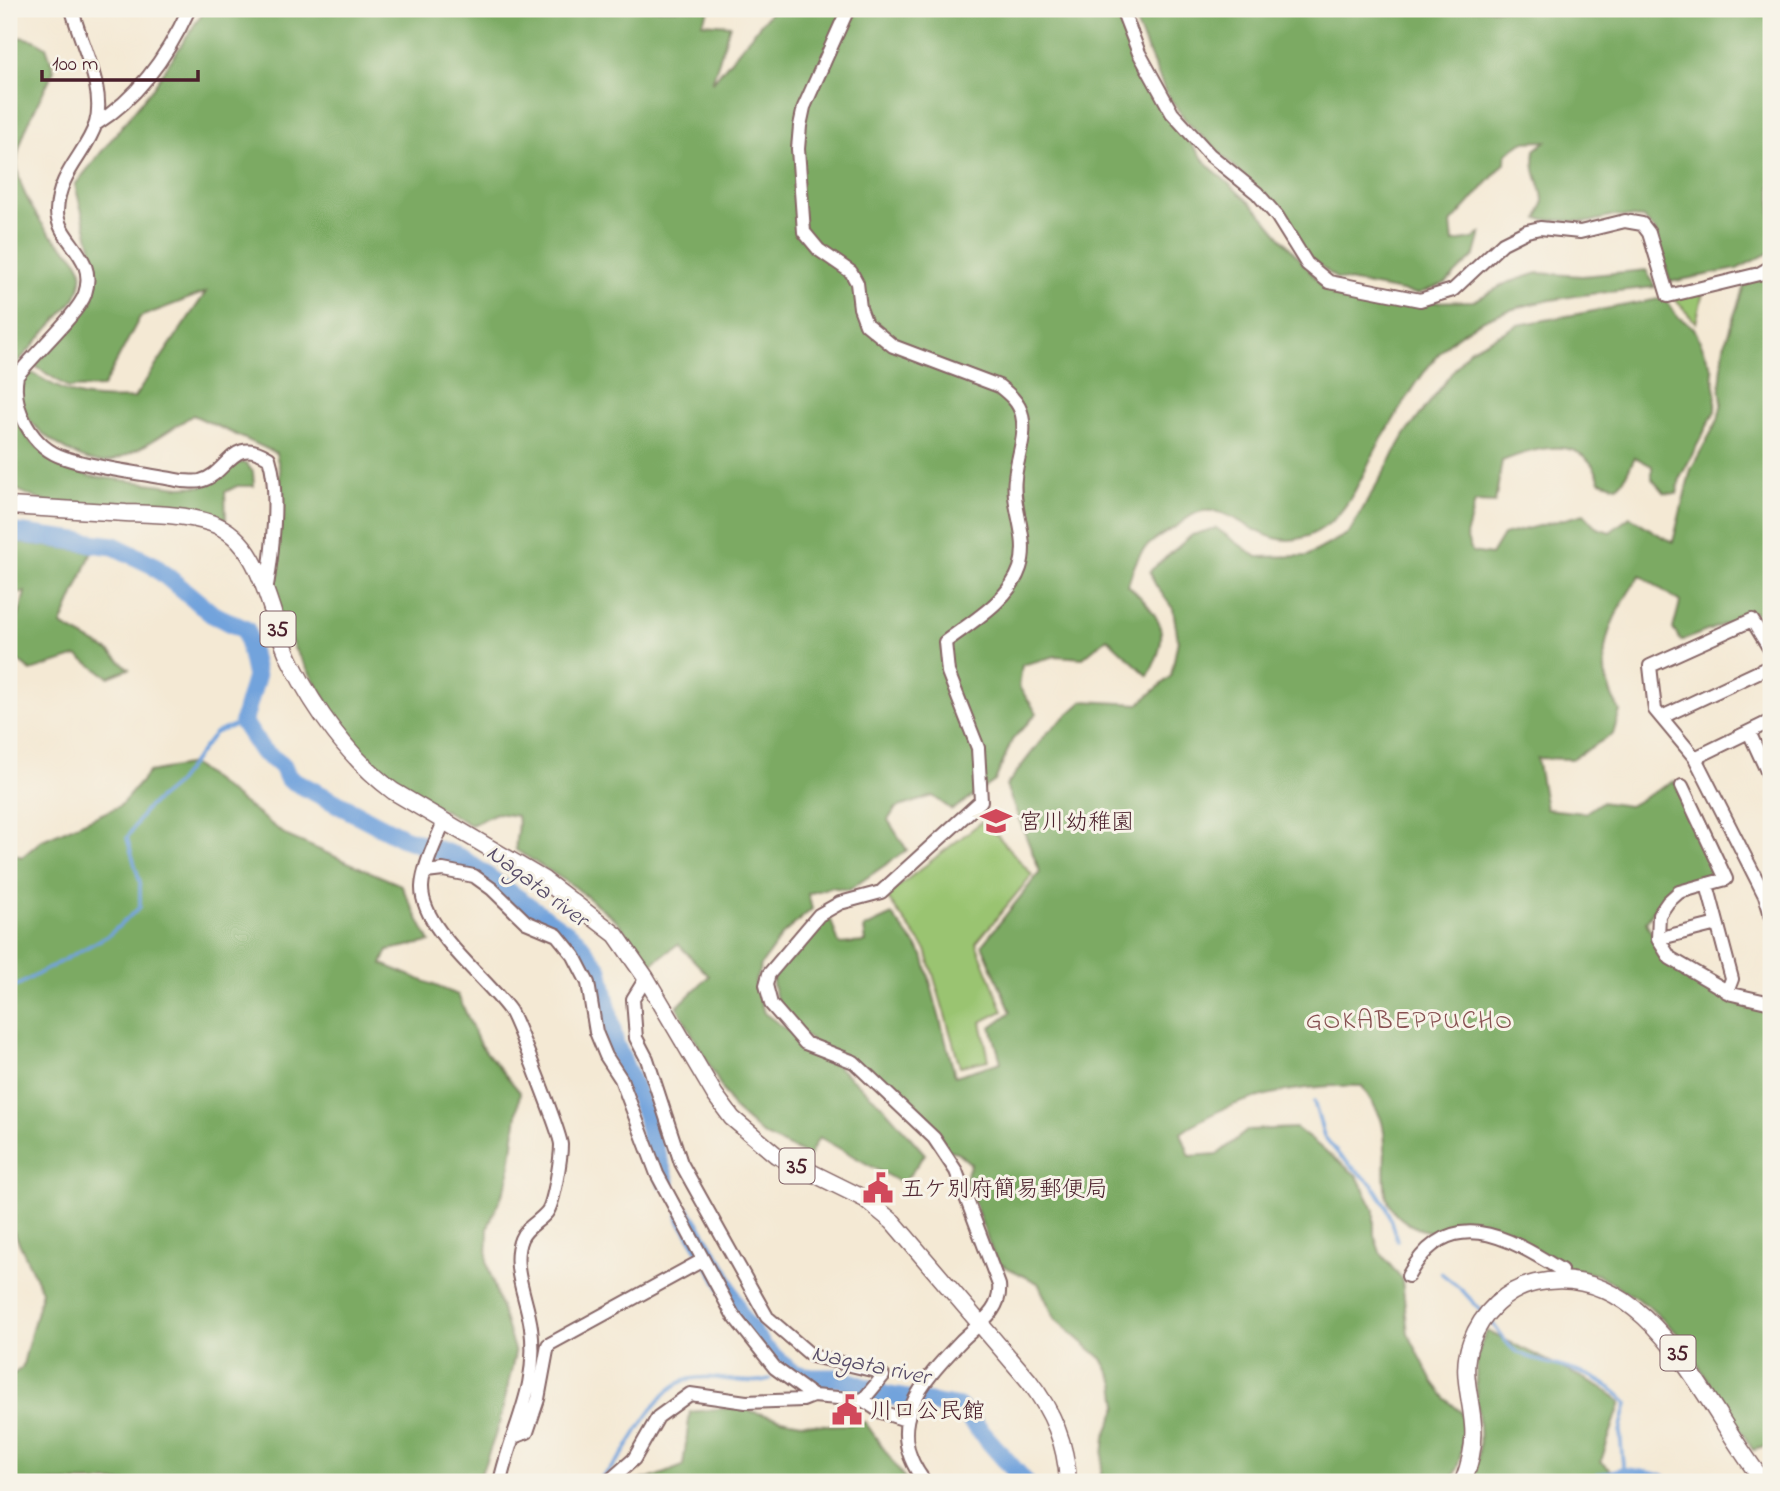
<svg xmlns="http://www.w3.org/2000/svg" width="1780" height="1491" font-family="'Indie Flower','Klee One',sans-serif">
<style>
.green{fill:#9ac471;stroke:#72724e;stroke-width:2}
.forest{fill:#7baa63;stroke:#626447;stroke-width:2}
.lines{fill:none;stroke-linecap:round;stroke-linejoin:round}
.stream{stroke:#72a3dc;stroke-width:3.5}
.river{stroke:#72a3dc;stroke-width:19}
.minor-casing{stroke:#866666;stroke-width:16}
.major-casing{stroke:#866666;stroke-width:19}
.minor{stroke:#fff;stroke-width:12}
.major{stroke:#fff;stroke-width:16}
.labels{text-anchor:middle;stroke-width:6;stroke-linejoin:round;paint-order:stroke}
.shield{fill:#f7f3e8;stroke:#7e5f64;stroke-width:2}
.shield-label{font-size:21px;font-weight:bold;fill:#4a1f2b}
.poi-label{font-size:23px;fill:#4a1f2b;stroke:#f7f3e8;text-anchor:start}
.water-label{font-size:24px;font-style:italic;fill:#584d69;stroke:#f7f3e8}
.quarter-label{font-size:26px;letter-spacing:2px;fill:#875051;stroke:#f7f3e8}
</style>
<rect width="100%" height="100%" fill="#f7f3e8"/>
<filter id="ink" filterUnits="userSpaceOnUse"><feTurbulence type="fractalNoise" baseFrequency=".0143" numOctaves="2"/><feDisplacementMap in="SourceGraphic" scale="14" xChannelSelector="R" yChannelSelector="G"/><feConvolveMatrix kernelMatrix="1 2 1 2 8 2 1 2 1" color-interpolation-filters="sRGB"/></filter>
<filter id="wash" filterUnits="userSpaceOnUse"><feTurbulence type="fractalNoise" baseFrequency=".00686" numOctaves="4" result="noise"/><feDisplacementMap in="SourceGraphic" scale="28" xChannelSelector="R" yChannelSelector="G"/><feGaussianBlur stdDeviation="1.57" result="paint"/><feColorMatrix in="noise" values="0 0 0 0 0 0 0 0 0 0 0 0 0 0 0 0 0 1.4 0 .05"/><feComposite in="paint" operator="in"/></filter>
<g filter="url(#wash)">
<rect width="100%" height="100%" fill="#f4e9d4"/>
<!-- green -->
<path class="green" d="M 1703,292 L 1696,323 L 1674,298 Z
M 984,820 L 1032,875 L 976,943 L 1003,1011 L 981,1022 L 989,1060 L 960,1066 L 926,950 L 886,896 Z"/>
<!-- forest -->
<path class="forest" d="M 205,9 L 710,9 L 702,23 L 730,25 L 712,83 L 773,9 L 854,9 L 852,18 L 860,9 L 1115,9 L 1141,81 L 1209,166 L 1258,210 L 1323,287 L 1372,303 L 1474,301 L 1507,283 L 1538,273 L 1582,276 L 1646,270 L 1655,287 C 1592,294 1496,298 1448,344 C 1423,368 1400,410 1381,440 C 1365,467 1353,506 1327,525 C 1270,569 1240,501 1199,512 C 1189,515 1181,524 1172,529 C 1143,547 1138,550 1128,585 C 1162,617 1172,632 1148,676 L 1107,638 L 1083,658 L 1056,656 L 1022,665 L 1019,687 L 1037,713 L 1012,740 L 995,781 L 952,810 L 933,796 L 896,808 L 888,820 L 907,850 L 849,890 L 831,887 L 808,894 L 812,909 L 783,934 L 761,965 L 755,982 L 764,1013 L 837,1066 L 883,1106 L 925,1154 L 903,1184 L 819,1137 L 809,1156 L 763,1135 L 733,1108 L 677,1007 L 709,976 L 678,944 L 651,964 L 617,921 L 575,887 L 516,850 C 514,837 520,829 517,816 L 496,813 L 471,825 L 401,786 L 382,772 L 349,737 L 294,648 L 274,596 L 280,471 L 276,453 L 193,415 C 174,427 124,462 103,462 C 77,461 31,432 22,406 C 17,394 23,382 29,371 C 73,397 81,400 134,398 L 206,292 L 140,317 L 103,387 L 69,388 L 35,366 L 93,300 L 96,266 L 75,185 L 154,86 Z
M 1130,9 L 1771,9 L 1771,252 L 1737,269 L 1670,282 L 1655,230 L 1643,218 L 1614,216 L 1590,222 L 1538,219 C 1539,214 1543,207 1543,202 C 1543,183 1531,176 1535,150 L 1546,141 L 1522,142 L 1506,154 L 1505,163 L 1451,223 L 1453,242 L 1473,239 L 1481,233 L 1475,255 L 1446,283 L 1417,294 L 1337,279 L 1307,255 L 1280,210 L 1187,122 L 1166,93 Z
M 9,35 L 34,40 L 46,47 L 54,70 C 43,94 16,140 17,165 C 18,186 33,211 45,228 C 64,254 95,257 75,299 L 19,361 L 9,383 Z
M 1771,270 L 1771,630 L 1761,627 L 1755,612 L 1681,641 L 1673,629 L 1680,602 L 1640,575 C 1610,619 1588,659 1620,711 L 1613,734 L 1572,759 L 1537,758 L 1546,809 L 1585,813 L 1601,802 L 1629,806 L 1674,781 L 1718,873 L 1714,878 C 1683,889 1663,892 1646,922 L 1658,946 L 1675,966 L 1746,1005 L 1771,1009 L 1771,1446 L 1753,1450 L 1677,1333 L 1647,1305 L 1599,1275 L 1569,1268 L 1499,1229 L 1463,1221 C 1444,1233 1434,1236 1413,1226 C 1366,1203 1394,1158 1381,1119 C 1377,1108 1368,1096 1362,1086 C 1301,1084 1231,1096 1181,1133 L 1190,1156 L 1218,1154 L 1248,1130 L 1296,1128 L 1357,1176 L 1374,1210 L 1374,1235 L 1380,1252 L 1402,1280 L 1408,1333 L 1433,1382 L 1446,1399 L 1461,1412 C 1466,1438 1462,1459 1451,1482 L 1100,1482 L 1105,1437 L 1118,1406 L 1115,1383 L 1102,1359 L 1055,1319 L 1038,1283 L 996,1262 L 965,1178 L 971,1164 L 957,1152 L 948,1150 C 931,1132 914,1111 895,1095 C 853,1059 775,1041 772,975 L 822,917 L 831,920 L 839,944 L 866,942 L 864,928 L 892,915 L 923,955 L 955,1076 L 1001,1062 L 991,1027 L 1011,1012 L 982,945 L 1040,872 L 1006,786 L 1047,733 L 1083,701 L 1139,704 L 1171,676 L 1178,640 L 1173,609 L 1155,584 L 1150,571 L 1192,535 L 1216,528 L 1257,557 L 1307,556 L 1349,533 L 1405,435 L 1469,350 L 1518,325 L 1664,298 L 1677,316 L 1694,328 L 1712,368 L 1716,393 L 1715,411 L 1680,478 L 1677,494 L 1664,493 L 1652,479 L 1652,466 L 1635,457 L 1624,479 L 1617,486 L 1600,481 C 1585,433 1537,447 1502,461 L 1495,503 L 1475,502 L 1466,536 L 1472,552 L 1491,555 L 1503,535 L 1584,514 L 1597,528 L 1610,532 L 1630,517 C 1645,525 1657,535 1673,542 L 1691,469 L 1718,420 L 1722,402 L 1720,386 L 1724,346 L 1746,280 Z
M 9,399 L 14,418 L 32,443 L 58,461 L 89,476 L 180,487 L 204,486 L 233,462 L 246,463 L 253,472 L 254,486 L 237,486 L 225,492 L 226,519 C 169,497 107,514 48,502 C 34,499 21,492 9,485 Z
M 9,541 L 92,552 L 61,625 L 109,651 L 129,669 L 109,677 L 77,656 L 31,671 L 9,654 L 25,592 L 12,595 L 9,599 Z
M 192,764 L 287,836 L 401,885 L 430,942 L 388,950 L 382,964 L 458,995 L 480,1045 L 520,1092 L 508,1181 L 488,1227 L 487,1263 L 515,1353 L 500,1422 L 478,1482 L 9,1482 L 9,1377 L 22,1368 L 42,1291 L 9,1222 L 9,852 L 22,857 L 42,840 L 120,806 L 149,772 Z
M 1487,1331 L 1601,1387 L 1621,1402 L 1601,1461 L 1623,1482 L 1471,1482 C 1494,1433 1460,1379 1487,1331 Z
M 737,1407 C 780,1420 820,1431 865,1422 L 907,1482 L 608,1482 L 649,1479 L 683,1466 L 690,1412 Z"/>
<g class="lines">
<!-- stream -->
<path class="stream" d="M 9,990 L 109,935 L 140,907 L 140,882 L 127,838 L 146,809 L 176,784 L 215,733 L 243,722
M 1314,1102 L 1324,1136 L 1340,1156 L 1373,1185 L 1386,1206 L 1397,1240
M 1441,1273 L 1462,1290 L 1482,1312
M 1490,1320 C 1498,1330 1508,1348 1519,1353 C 1561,1372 1592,1365 1627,1403 L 1620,1432 L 1624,1476
M 597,1482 C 606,1473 616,1464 623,1454 C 638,1431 660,1386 690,1379 C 717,1373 743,1387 770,1379"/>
<!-- river -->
<path class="river" d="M 9,532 L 114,546 L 153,565 L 212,614 L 246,630 L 256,677 L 243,722 L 262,751 L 283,766 L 288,778 L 403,838 L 461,858 L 576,940 L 599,970 L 615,1044 L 646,1115 L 650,1136 L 666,1181
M 685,1216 L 721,1274 L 741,1318 L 764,1348 L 792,1373 L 811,1378 L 839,1378 L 885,1395 L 960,1408 L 1025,1482
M 1601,1482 L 1624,1476 L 1660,1482"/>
</g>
</g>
<g filter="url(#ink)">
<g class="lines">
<!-- minor casing -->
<g class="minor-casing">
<path id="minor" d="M 72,9 C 80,44 106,87 96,123 C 87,153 58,173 57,211 C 57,242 98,255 85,294 C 79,313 31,357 17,376 C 11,408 32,448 65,458 C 102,470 144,473 182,481 C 187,481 195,482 200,481 C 229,474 231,434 269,458 C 280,492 272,557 266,592
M 848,9 L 804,107 L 800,126 L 798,149 L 804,232 L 819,250 L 851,272 L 857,283 L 860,308 L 866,324 L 893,346 L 999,386 C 1009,394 1019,402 1022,415 C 1027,437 1017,456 1015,478 C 1011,508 1030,537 1020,568 C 1009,601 971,622 945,642 L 948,672 L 978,748 L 981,801 L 881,892 L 840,903 L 819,915 L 769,974 L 766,985 L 771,1004 L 805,1043 L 854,1062 L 934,1138 L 956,1171 L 999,1285 C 1002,1311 978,1324 962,1340 C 921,1383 881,1426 925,1482
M 1122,9 L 1139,53 L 1172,113 L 1210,155 L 1257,193 L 1277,216 L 1307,264 L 1329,282 L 1420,300 L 1453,290 L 1503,243 L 1527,231 L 1540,228 L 1580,232 L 1625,221 L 1642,224 L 1649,233 L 1668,296 L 1759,274 L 1771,267
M 96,124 C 139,97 168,55 189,9
M 1771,651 L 1752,620 L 1650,666 L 1655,710 L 1695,758 L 1765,896 L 1771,915
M 1662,717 L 1771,666
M 1749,732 L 1771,780
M 1695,758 L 1771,721
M 1682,786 L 1726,879 L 1679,892 L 1668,902 L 1659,915 L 1658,939 L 1670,958 L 1732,994 L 1771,1003
M 444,821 C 437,840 423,866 422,887 C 421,929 487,978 510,1011 C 517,1023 561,1135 561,1145 C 561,1158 554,1203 547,1212 C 539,1222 526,1227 521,1239 C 510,1266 528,1301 531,1328 C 539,1389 512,1426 500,1482
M 426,872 L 443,870 L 474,876 L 492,889 L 526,922 L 557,935 L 574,956 L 588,983 L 596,1032 L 606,1056 L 621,1079 L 657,1174 L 733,1315 L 775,1368 L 813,1396
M 1709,892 L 1732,979 L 1727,992
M 1669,936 L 1717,924
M 646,978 L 633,999 L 636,1038 L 647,1059 L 681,1163 L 767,1317 L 812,1356 L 876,1371 L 883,1376 L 863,1400
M 1408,1276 C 1448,1203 1507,1236 1561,1270 L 1560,1280
M 514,1437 L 527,1432 L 538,1399 L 548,1345 L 703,1260
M 608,1482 L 634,1459 L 658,1417 L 690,1394 L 746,1402 L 803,1400 L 813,1396 L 863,1400 L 881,1412 L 906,1420"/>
</g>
<!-- major casing -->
<g class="major-casing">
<path id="major" d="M 9,506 C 48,508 87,511 126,513 C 154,514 184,514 211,523 C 265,541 269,619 291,662 C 315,710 350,759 393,791 L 544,880 L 616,935 L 646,978 L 715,1095 L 732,1118 L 776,1155 L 865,1199 L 893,1222 L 1029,1381 C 1053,1412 1066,1443 1068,1482
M 1463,1482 C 1470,1464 1475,1445 1473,1425 C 1471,1396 1460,1371 1471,1342 C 1482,1313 1505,1290 1535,1283 C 1651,1257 1706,1411 1764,1482"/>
</g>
<!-- minor -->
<use href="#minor" class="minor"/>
<!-- major -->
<use href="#major" class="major"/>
</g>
</g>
<!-- icons -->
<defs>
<g id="school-bare" transform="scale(2.415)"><path d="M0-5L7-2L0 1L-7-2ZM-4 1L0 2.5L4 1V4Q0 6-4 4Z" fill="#d1495b" stroke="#f7f3e8" stroke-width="2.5" paint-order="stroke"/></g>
<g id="civic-bare" transform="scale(2.415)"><path d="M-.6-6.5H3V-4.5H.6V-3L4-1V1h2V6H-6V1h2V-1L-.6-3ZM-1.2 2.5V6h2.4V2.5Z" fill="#d1495b" stroke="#f7f3e8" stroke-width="2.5" paint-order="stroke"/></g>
</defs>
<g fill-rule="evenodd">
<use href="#school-bare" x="996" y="821"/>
<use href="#civic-bare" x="878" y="1188"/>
<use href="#civic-bare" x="847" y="1410"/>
</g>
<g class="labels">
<!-- shield labels -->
<g class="shield">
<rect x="260.5" y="611.5" width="35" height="35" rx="5"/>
<rect x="779.5" y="1148.5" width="35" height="35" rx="5"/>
<rect x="1660.5" y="1335.5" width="35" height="35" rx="5"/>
</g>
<g class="shield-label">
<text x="278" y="636">35</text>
<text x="797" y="1173">35</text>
<text x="1678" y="1360">35</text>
</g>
<!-- poi labels -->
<g class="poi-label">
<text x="1019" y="829">宮川幼稚園</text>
<text x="901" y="1196">五ケ別府簡易郵便局</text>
<text x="870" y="1418">川口公民館</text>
</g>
<!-- water labels -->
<g class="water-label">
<text transform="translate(538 885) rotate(37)" y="8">Nagata river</text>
<text transform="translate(871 1364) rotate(12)" y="8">Nagata river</text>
</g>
<!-- quarter labels -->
<g class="quarter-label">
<text x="1410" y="1028">GOKABEPPUCHO</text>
</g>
</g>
<!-- margin -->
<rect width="1780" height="1491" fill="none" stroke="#f7f3e8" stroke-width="35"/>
<!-- scale -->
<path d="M42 70v10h156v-10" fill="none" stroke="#4a1f2b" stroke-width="3.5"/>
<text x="52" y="70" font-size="21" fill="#4a1f2b" stroke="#f7f3e8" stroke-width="5" paint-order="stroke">100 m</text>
</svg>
